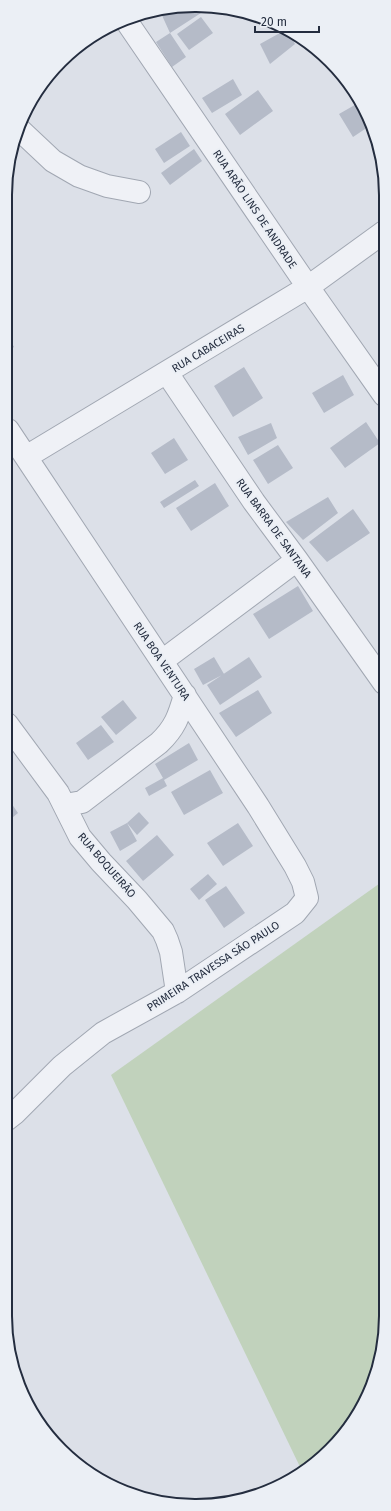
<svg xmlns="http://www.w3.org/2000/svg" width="391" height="1511" font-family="'Fira Sans',sans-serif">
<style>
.green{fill:#c1d2bc}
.building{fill:#b5bbc8}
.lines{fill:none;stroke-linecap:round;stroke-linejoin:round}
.minor-casing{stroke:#a1a7b2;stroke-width:24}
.minor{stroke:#eff1f6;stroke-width:22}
.labels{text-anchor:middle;stroke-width:4;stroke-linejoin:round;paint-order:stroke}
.street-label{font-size:11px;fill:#242d3f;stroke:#ebeff5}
.rim{fill:none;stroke:#242d3f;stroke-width:2}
</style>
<rect width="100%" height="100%" fill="#dce0e8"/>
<!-- green -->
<path class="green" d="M 383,881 L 382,1352 L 354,1421 L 311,1467 L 302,1471 L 111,1075 Z"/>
<!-- building -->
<path class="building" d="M 164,9 L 198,9 L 201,13 L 170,33 L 186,57 L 172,67 L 156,42 L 170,33 L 160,11 Z
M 201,17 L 213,33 L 189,50 L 177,34 Z
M 287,29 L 295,44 L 270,64 L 260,44 Z
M 233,79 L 242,95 L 212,113 L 202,98 Z
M 258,90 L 273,111 L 240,135 L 225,114 Z
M 360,102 L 366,111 L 371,125 L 353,137 L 339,114 Z
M 181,132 L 190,146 L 164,163 L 155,149 Z
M 194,149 L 202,161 L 170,185 L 161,173 Z
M 8,336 L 14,347 L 8,351 Z
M 244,367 L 263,398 L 233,417 L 214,386 Z
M 343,375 L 354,395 L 324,413 L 312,393 Z
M 366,422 L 380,443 L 345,468 L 330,448 Z
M 271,423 L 277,438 L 248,455 L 238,437 Z
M 174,438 L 188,460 L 165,474 L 151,453 Z
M 278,445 L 293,468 L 268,484 L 253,460 Z
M 195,480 L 199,486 L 164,508 L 160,502 Z
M 215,483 L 229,506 L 191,531 L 176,508 Z
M 328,497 L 338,513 L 303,540 L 286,522 Z
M 353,509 L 370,533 L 327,562 L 309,542 Z
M 298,586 L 313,611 L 269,639 L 253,614 Z
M 214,657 L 224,674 L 203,685 L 194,669 Z
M 249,657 L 262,677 L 220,705 L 207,685 Z
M 258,690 L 272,713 L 236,737 L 219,713 Z
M 123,700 L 137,718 L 116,735 L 101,717 Z
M 101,725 L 114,742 L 88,760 L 76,743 Z
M 189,743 L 198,760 L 164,780 L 167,786 L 149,796 L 145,788 L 163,778 L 155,764 Z
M 210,770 L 223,793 L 184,815 L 171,792 Z
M 7,797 L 18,813 L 7,822 Z
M 139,812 L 149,823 L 137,835 L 127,823 L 137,841 L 120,851 L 110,832 L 127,823 Z
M 238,823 L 253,846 L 223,866 L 207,843 Z
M 157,835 L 174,855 L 143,881 L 126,861 Z
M 208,874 L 217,884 L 199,900 L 190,889 Z
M 226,886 L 245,913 L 224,928 L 205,900 Z"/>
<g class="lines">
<!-- minor casing -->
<g class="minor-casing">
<path id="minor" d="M 127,22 L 308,287 L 384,395
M 20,130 L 53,161 L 79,176 L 107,186 L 139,192
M 167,373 L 254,502 L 297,560 L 384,683
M 26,457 L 308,287 L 384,232
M 162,661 L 297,560
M 7,724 L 58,793 L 80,837 L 101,862 L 137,900 L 163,931 L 167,940 L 171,952 L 177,992
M 64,804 L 71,804 L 82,802 L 159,743 C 175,728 179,716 185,695
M 6,1120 L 15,1113 L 62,1066 L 103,1033 L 177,992 L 295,913 L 307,898 L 303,882 L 295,866 L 258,806 L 8,430"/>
</g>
<!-- minor -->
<use href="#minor" class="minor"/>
</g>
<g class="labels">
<!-- street labels -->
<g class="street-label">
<text transform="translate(255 209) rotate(56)" y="4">RUA ARÃO LINS DE ANDRADE</text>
<text transform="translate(208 348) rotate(-31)" y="4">RUA CABACEIRAS</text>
<text transform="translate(274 528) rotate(54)" y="4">RUA BARRA DE SANTANA</text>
<text transform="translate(162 661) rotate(56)" y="4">RUA BOA VENTURA</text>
<text transform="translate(107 865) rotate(49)" y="4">RUA BOQUEIRÃO</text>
<text transform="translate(213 966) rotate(-33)" y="4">PRIMEIRA TRAVESSA SÃO PAULO</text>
</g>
</g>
<!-- crop -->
<path d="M0 0H391V1511H0ZM195 12H196A183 183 0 0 1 379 195V1316A183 183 0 0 1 196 1499H195A183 183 0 0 1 12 1316V195A183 183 0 0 1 195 12Z" fill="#ebeff5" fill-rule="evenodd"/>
<path class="rim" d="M195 12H196A183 183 0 0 1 379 195V1316A183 183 0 0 1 196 1499H195A183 183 0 0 1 12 1316V195A183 183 0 0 1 195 12Z"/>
<!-- scale -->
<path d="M255 26v6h64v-6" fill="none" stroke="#242d3f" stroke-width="2"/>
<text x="261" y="26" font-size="12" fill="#242d3f" stroke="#ebeff5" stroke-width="3" paint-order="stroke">20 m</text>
</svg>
